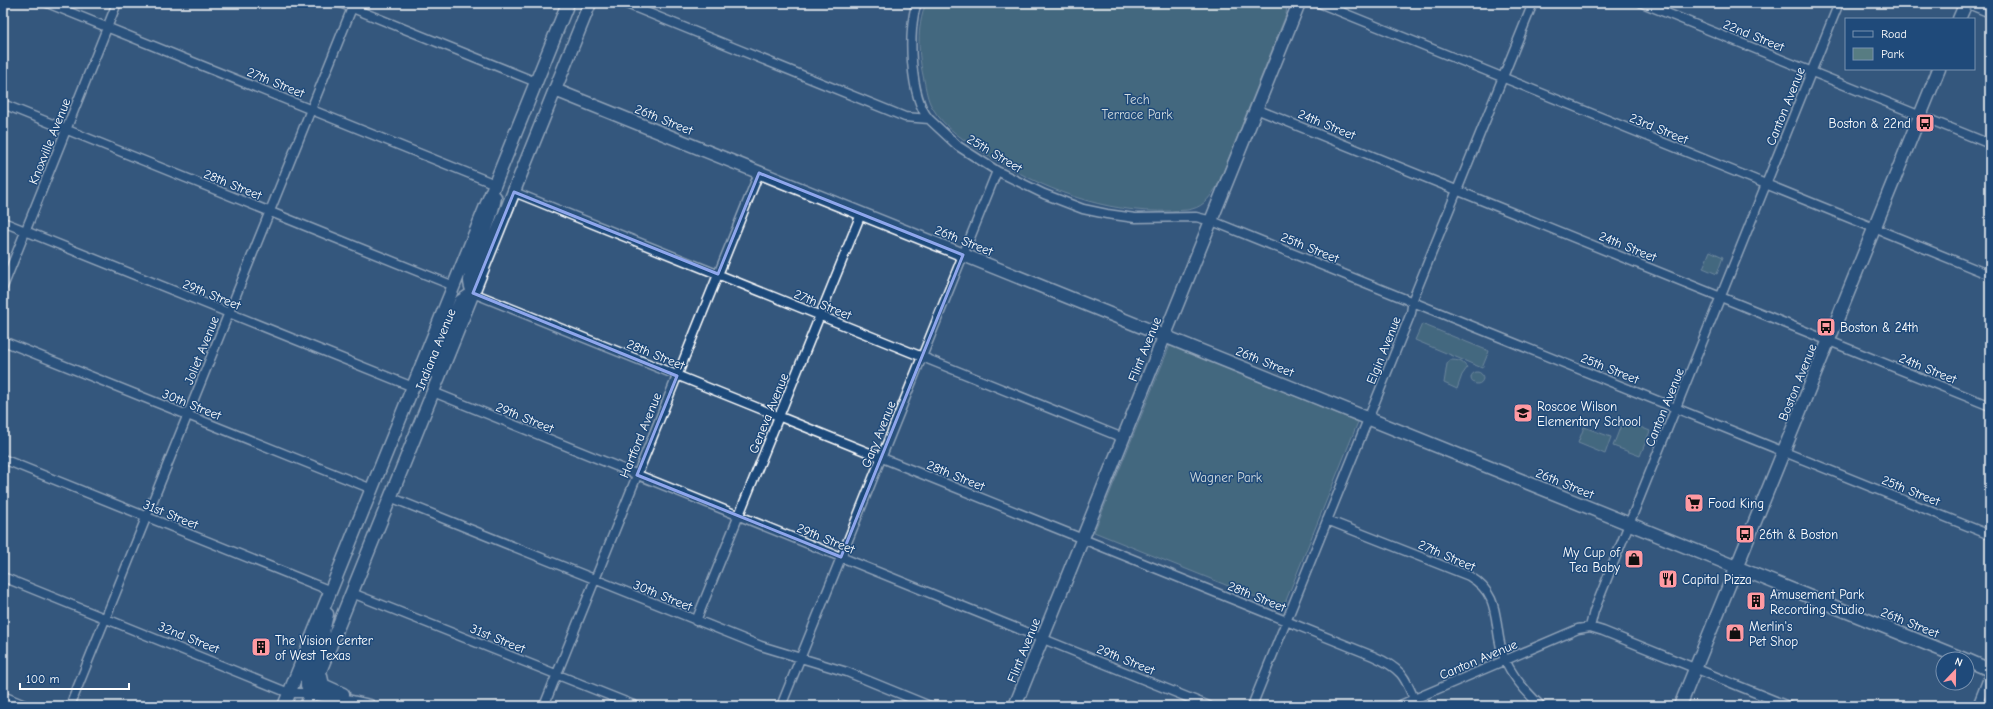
<svg xmlns="http://www.w3.org/2000/svg" width="1993" height="709" font-family="'Comic Neue',sans-serif">
<style>
.green{fill:#577c82;stroke:#abbec0}
.lines{fill:none;stroke-linecap:round;stroke-linejoin:round}
.street-casing{stroke:#fff;stroke-width:11}
.secondary-casing{stroke:#fff;stroke-width:15}
.street{stroke:#1f4a7a;stroke-width:8}
.secondary{stroke:#1f4a7a;stroke-width:12}
.marked{fill:none;stroke:#8ea6ec;stroke-width:3;stroke-linejoin:round}
.labels{text-anchor:middle;stroke-width:3;stroke-linejoin:round;paint-order:stroke}
.street-label{font-size:13px;fill:#fff;stroke:#1f4a7a}
.park-label{font-size:13px;fill:#d5dee0;stroke:#1f4a7a}
.poi-label{font-size:13px;fill:#fff;stroke:#1f4a7a;text-anchor:start}
</style>
<rect width="100%" height="100%" fill="#34577d"/>
<filter id="ink" filterUnits="userSpaceOnUse"><feTurbulence type="fractalNoise" baseFrequency=".025" numOctaves="2"/><feDisplacementMap in="SourceGraphic" scale="8" xChannelSelector="R" yChannelSelector="G"/><feConvolveMatrix kernelMatrix="1 2 1 2 8 2 1 2 1" color-interpolation-filters="sRGB"/></filter>
<g filter="url(#ink)">
<!-- green -->
<path class="green" d="M 926,3 L 1287,3 L 1286,15 L 1218,185 C 1211,195 1205,206 1192,209 C 1186,211 1178,210 1171,211 C 1104,214 1042,189 986,154 C 966,142 943,127 932,107 C 927,99 926,89 924,80 C 918,54 916,29 926,3 Z
M 1710,251 L 1723,257 L 1717,274 L 1703,268 Z
M 1422,324 L 1489,351 L 1482,368 L 1415,340 Z
M 1170,345 L 1358,422 L 1283,608 L 1094,532 Z
M 1450,360 C 1458,360 1463,361 1467,368 L 1462,375 L 1457,389 L 1444,383 L 1447,364 Z
M1471 378a6 6 0 1 1 12 0a6 6 0 1 1-12 0Z
M 1623,420 L 1650,431 L 1640,456 L 1613,446 Z
M 1584,427 L 1611,437 L 1605,454 L 1578,443 Z"/>
<g class="lines">
<!-- street casing -->
<g class="street-casing">
<path id="street" d="M 47,3 L 495,184
M 340,3 L 536,82
M 624,3 L 905,117 L 929,119 L 958,146 L 997,171 L 1044,194 L 1083,209 L 1107,214 L 1135,218 L 1196,217 L 1212,221 L 1990,535
M 917,3 C 907,29 910,98 929,119
M 1319,3 L 1990,275
M 1642,3 L 1990,144
M 1966,3 L 1990,13
M 3,104 L 454,286
M 1256,109 L 1990,406
M 514,192 L 1123,438
M 3,222 L 413,387
M 3,287 L 117,3
M 473,293 L 1373,656 C 1403,669 1405,677 1417,706
M 3,341 L 372,489
M 433,392 L 1209,706
M 3,459 L 331,591
M 390,497 L 761,646 L 847,672 L 930,706
M 1327,520 L 1469,576 C 1505,597 1491,627 1505,660 C 1513,677 1527,693 1541,706
M 3,577 L 289,693 L 311,693
M 352,593 L 636,706
M 696,621 L 861,214
M 1590,627 L 1594,611 L 1839,3
M 3,696 L 27,706
M 70,706 L 354,3
M 544,706 L 759,173
M 781,706 L 997,171
M 1252,706 L 1411,313 L 1413,299 L 1533,3
M 1398,706 L 1578,629 L 1590,627 L 1603,631 L 1788,706
M 1977,706 L 1990,673"/>
</g>
<!-- secondary casing -->
<g class="secondary-casing">
<path id="secondary" d="M 1959,19 L 1966,3
M 555,90 L 1964,659
M 416,384 L 428,372 L 461,301 L 473,293 C 472,290 470,285 470,281 C 472,255 491,225 495,197
M 327,614 L 323,632 L 307,675 L 307,685 L 311,693 L 370,706
M 1967,660 L 1990,670
M 320,672 L 323,685 L 343,694
M 284,706 L 568,3
M 306,706 L 590,3
M 1015,706 L 1299,3
M 1680,706 L 1939,69"/>
</g>
<!-- street -->
<use href="#street" class="street"/>
<!-- secondary -->
<use href="#secondary" class="secondary"/>
</g>
</g>
<!-- marked area -->
<path d="M0 0H1993V709H0ZM 759,173 L 963,255 L 841,557 L 637,475 L 677,376 L 473,293 L 514,192 L 718,274 Z" fill="#34577d" fill-opacity=".55" fill-rule="evenodd"/>
<path class="marked" d="M 759,173 L 963,255 L 841,557 L 637,475 L 677,376 L 473,293 L 514,192 L 718,274 Z"/>
<!-- icons -->
<defs>
<g id="bus-square" transform="scale(1)"><rect x="-9" y="-9" width="18" height="18" rx="4" fill="#ff9aa2" stroke="#1f4a7a"/><path d="M-5-6H5V4H4V6H2V4H-2V6H-4V4H-5ZM-3.5-4V0h7V-4ZM-3.5 1.2v1.5H-2V1.2ZM2 1.2v1.5H3.5V1.2Z" fill="#111"/></g>
<g id="school-square" transform="scale(1)"><rect x="-9" y="-9" width="18" height="18" rx="4" fill="#ff9aa2" stroke="#1f4a7a"/><path d="M0-5L7-2L0 1L-7-2ZM-4 1L0 2.5L4 1V4Q0 6-4 4Z" fill="#111"/></g>
<g id="supermarket-square" transform="scale(1)"><rect x="-9" y="-9" width="18" height="18" rx="4" fill="#ff9aa2" stroke="#1f4a7a"/><path d="M-6-5.5h2.5l.6 2H6L4.5 2H-2.5L-4.4-4H-6ZM-1.5 3.2a1.3 1.3 0 1 0 .1 0ZM3 3.2a1.3 1.3 0 1 0 .1 0Z" fill="#111"/></g>
<g id="shop-square" transform="scale(1)"><rect x="-9" y="-9" width="18" height="18" rx="4" fill="#ff9aa2" stroke="#1f4a7a"/><path d="M-5-2.5h2.3a2.7 3.5 0 0 1 5.4 0H5L5.5 6h-11ZM-1.5-2.5h3a1.5 2.3 0 0 0-3 0Z" fill="#111"/></g>
<g id="restaurant-square" transform="scale(1)"><rect x="-9" y="-9" width="18" height="18" rx="4" fill="#ff9aa2" stroke="#1f4a7a"/><path d="M-5-6h1v4h1v-4h1v4h1v-4h1v5L-1.5 .5V6h-2V.5L-5-1ZM5-6V6H3V1.5H1.5Q1.5-4 5-6Z" fill="#111"/></g>
<g id="building-square" transform="scale(1)"><rect x="-9" y="-9" width="18" height="18" rx="4" fill="#ff9aa2" stroke="#1f4a7a"/><path d="M-4-6H4V6H1V3H-1V6H-4ZM-2.5-4.3h1.7v1.8h-1.7ZM.8-4.3h1.7v1.8H.8ZM-2.5-1h1.7V.8h-1.7ZM.8-1h1.7V.8H.8Z" fill="#111"/></g>
</defs>
<g fill-rule="evenodd">
<use href="#bus-square" x="1925" y="123"/>
<use href="#bus-square" x="1826" y="327"/>
<use href="#school-square" x="1523" y="413"/>
<use href="#supermarket-square" x="1694" y="503"/>
<use href="#bus-square" x="1745" y="534"/>
<use href="#shop-square" x="1634" y="559"/>
<use href="#restaurant-square" x="1668" y="579"/>
<use href="#building-square" x="1756" y="601"/>
<use href="#shop-square" x="1735" y="633"/>
<use href="#building-square" x="261" y="647"/>
</g>
<g class="labels">
<!-- street labels -->
<g class="street-label">
<text transform="translate(1754 35) rotate(22)" y="5">22nd Street</text>
<text transform="translate(276 82) rotate(22)" y="5">27th Street</text>
<text transform="translate(1785 106) rotate(-68)" y="5">Canton Avenue</text>
<text transform="translate(664 119) rotate(22)" y="5">26th Street</text>
<text transform="translate(1327 124) rotate(22)" y="5">24th Street</text>
<text transform="translate(1659 128) rotate(22)" y="5">23rd Street</text>
<text transform="translate(49 141) rotate(-68)" y="5">Knoxville Avenue</text>
<text transform="translate(995 153) rotate(31)" y="5">25th Street</text>
<text transform="translate(233 184) rotate(22)" y="5">28th Street</text>
<text transform="translate(964 240) rotate(22)" y="5">26th Street</text>
<text transform="translate(1628 246) rotate(22)" y="5">24th Street</text>
<text transform="translate(1310 247) rotate(22)" y="5">25th Street</text>
<text transform="translate(212 294) rotate(22)" y="5">29th Street</text>
<text transform="translate(823 304) rotate(22)" y="5">27th Street</text>
<text transform="translate(435 349) rotate(-68)" y="5">Indiana Avenue</text>
<text transform="translate(1144 349) rotate(-68)" y="5">Flint Avenue</text>
<text transform="translate(201 350) rotate(-68)" y="5">Joliet Avenue</text>
<text transform="translate(1383 350) rotate(-68)" y="5">Elgin Avenue</text>
<text transform="translate(656 354) rotate(22)" y="5">28th Street</text>
<text transform="translate(1265 361) rotate(22)" y="5">26th Street</text>
<text transform="translate(1610 368) rotate(22)" y="5">25th Street</text>
<text transform="translate(1928 368) rotate(22)" y="5">24th Street</text>
<text transform="translate(1797 382) rotate(-68)" y="5">Boston Avenue</text>
<text transform="translate(192 404) rotate(22)" y="5">30th Street</text>
<text transform="translate(1664 407) rotate(-68)" y="5">Canton Avenue</text>
<text transform="translate(768 413) rotate(-68)" y="5">Geneva Avenue</text>
<text transform="translate(525 417) rotate(22)" y="5">29th Street</text>
<text transform="translate(878 434) rotate(-68)" y="5">Gary Avenue</text>
<text transform="translate(640 435) rotate(-68)" y="5">Hartford Avenue</text>
<text transform="translate(956 475) rotate(22)" y="5">28th Street</text>
<text transform="translate(1565 483) rotate(22)" y="5">26th Street</text>
<text transform="translate(1911 490) rotate(22)" y="5">25th Street</text>
<text transform="translate(171 514) rotate(22)" y="5">31st Street</text>
<text transform="translate(826 538) rotate(22)" y="5">29th Street</text>
<text transform="translate(1447 555) rotate(23)" y="5">27th Street</text>
<text transform="translate(663 595) rotate(22)" y="5">30th Street</text>
<text transform="translate(1257 596) rotate(22)" y="5">28th Street</text>
<text transform="translate(1910 622) rotate(22)" y="5">26th Street</text>
<text transform="translate(189 637) rotate(22)" y="5">32nd Street</text>
<text transform="translate(498 638) rotate(22)" y="5">31st Street</text>
<text transform="translate(1023 650) rotate(-68)" y="5">Flint Avenue</text>
<text transform="translate(1126 659) rotate(22)" y="5">29th Street</text>
<text transform="translate(1478 659) rotate(-23)" y="5">Canton Avenue</text>
</g>
<!-- park labels -->
<g class="park-label">
<text x="1137" y="104">Tech<tspan x="1137" dy="15">Terrace Park</tspan></text>
<text x="1226" y="482">Wagner Park</text>
</g>
<!-- poi labels -->
<g class="poi-label">
<text x="1911" y="128" text-anchor="end">Boston &amp; 22nd</text>
<text x="1840" y="332">Boston &amp; 24th</text>
<text x="1537" y="411">Roscoe Wilson<tspan x="1537" dy="15">Elementary School</tspan></text>
<text x="1708" y="508">Food King</text>
<text x="1759" y="539">26th &amp; Boston</text>
<text x="1620" y="557" text-anchor="end">My Cup of<tspan x="1620" dy="15">Tea Baby</tspan></text>
<text x="1682" y="584">Capital Pizza</text>
<text x="1770" y="599">Amusement Park<tspan x="1770" dy="15">Recording Studio</tspan></text>
<text x="1749" y="631">Merlin's<tspan x="1749" dy="15">Pet Shop</tspan></text>
<text x="275" y="645">The Vision Center<tspan x="275" dy="15">of West Texas</tspan></text>
</g>
</g>
<!-- margin -->
<rect width="1993" height="709" fill="none" stroke="#1f4a7a" stroke-width="16"/>
<rect x="8" y="8" width="1977" height="693" fill="none" stroke="#fff" stroke-width="1.5" filter="url(#ink)"/>
<!-- legend -->
<rect x="1845" y="18" width="130" height="52" fill="#1f4a7a" stroke="#7992af"/>
<rect x="1853" y="31" width="20" height="6" fill="#1f4a7a" stroke="#7992af"/>
<text x="1881" y="38" font-size="12" fill="#ffffff">Road</text>
<rect x="1853" y="48" width="20" height="12" fill="#577c82" stroke="#7992af"/>
<text x="1881" y="58" font-size="12" fill="#ffffff">Park</text>
<!-- north arrow -->
<g transform="translate(1955 671) rotate(22)"><circle r="19" fill="#1f4a7a" stroke="#7992af"/>
<path d="M0-3L7 15L0 10L-7 15Z" fill="#ff9aa2"/>
<text y="-6" font-size="11" font-weight="bold" text-anchor="middle" fill="#ffffff">N</text>
</g>
<!-- scale -->
<path d="M20 683v6h109v-6" fill="none" stroke="#ffffff" stroke-width="2"/>
<text x="26" y="683" font-size="12" fill="#ffffff" stroke="#1f4a7a" stroke-width="3" paint-order="stroke">100 m</text>
</svg>
